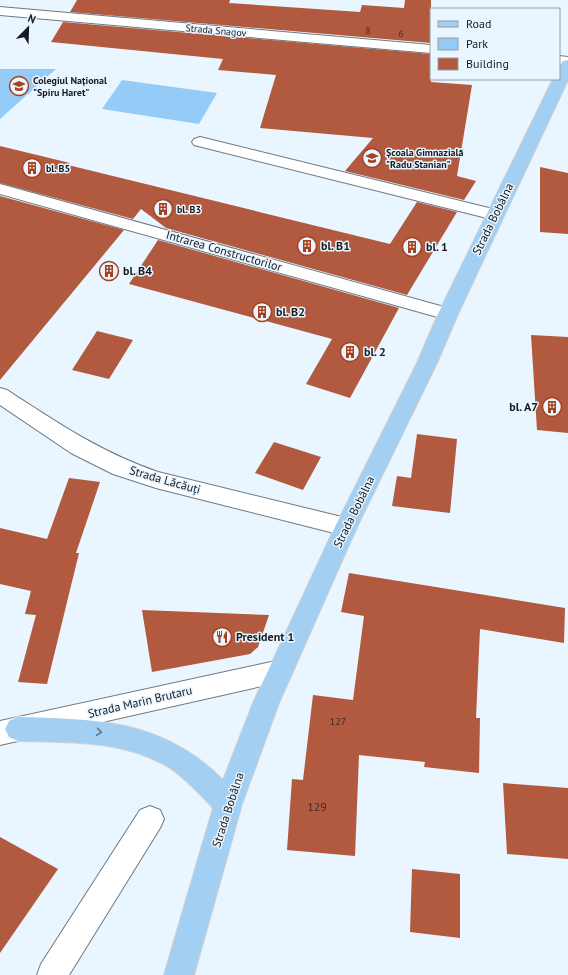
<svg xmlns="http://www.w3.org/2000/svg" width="568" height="975" font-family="'PT Sans',sans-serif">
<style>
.green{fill:#95ccf7}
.building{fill:#b15a3f}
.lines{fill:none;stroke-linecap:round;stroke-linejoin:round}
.minor-casing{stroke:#6e7982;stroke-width:2}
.major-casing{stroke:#d1d1d2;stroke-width:2}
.minor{fill:#fff;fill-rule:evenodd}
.major{fill:#a3d0f2;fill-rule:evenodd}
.oneway{stroke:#5d7688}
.labels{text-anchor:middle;stroke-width:3;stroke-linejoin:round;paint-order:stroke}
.far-number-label{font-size:9px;fill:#3e2b27}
.far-street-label{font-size:10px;fill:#171b1f;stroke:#e9f5ff}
.far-poi-label{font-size:10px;font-weight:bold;fill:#171b1f;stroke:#e9f5ff;text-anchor:start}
.number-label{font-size:10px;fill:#3e2b27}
.street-label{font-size:12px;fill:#171b1f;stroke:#e9f5ff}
.poi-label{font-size:12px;font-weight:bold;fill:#171b1f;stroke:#e9f5ff;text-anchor:start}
.near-number-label{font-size:12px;fill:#3e2b27}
</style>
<rect width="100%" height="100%" fill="#e9f5ff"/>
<!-- green -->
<path class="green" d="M 0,69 L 56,69 L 0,119 Z
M 122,80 L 217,93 L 199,124 L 102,109 Z"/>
<!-- building -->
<path class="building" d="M 77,0 L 230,0 L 229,3 L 360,12 L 362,5 L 404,8 L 405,0 L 431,0 L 431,43 L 70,12 Z
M 63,22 L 431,54 L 431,82 L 472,85 L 457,176 L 476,181 L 464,200 L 345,171 L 373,138 L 260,128 L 276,75 L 218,70 L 223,59 L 51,42 Z
M 0,146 L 70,163 L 68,165 L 390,244 L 417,202 L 457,212 L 407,295 L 166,228 L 141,209 L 133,219 L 0,183 Z
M 540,167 L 568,173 L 568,234 L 540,232 Z
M 0,196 L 124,230 L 0,380 Z
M 158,240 L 399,308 L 350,398 L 306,384 L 332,339 L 129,284 Z
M 97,331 L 133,340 L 109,379 L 72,370 Z
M 531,335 L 568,337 L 568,433 L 537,430 Z
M 417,434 L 457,439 L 450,513 L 392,506 L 397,476 L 411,478 Z
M 274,442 L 321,457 L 303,490 L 255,473 Z
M 69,478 L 100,482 L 76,553 L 79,553 L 47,684 L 18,682 L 36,615 L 25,614 L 31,591 L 0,584 L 0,528 L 47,539 Z
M 349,573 L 565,608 L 564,643 L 480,629 L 476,718 L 480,718 L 479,773 L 424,767 L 425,762 L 359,755 L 355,856 L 287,850 L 292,779 L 303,780 L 313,695 L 353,700 L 364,616 L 341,612 Z
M 142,610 L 269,615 L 258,647 L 250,654 L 152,672 Z
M 503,783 L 568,788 L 568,859 L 507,854 Z
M 0,837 L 58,869 L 0,953 Z
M 412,869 L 460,874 L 460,938 L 410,932 Z"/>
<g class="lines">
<!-- minor casing -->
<g class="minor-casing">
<path id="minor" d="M 0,7 L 431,45 L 431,53 L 0,15 Z
M 559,56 L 568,57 L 568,65 L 559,64 Z
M 200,137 L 501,211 L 504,215 L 501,219 L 495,220 L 194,145 L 192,142 L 194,139 Z
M 0,184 L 455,310 L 458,314 L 455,318 L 448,320 L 0,194 Z
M 0,388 L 7,390 C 58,423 100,452 158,472 L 346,518 L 354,521 L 357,527 L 354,533 L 346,536 L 156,488 L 113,474 L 71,453 L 0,405 Z
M 280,660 L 289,663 L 293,671 L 289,679 L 280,682 L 0,745 L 0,721 Z
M 150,806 L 160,810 L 164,819 L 160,828 L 69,975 L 37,975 L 41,964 L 140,810 Z"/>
</g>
<!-- major casing -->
<g class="major-casing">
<path id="major" d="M 568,60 L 568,80 L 458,314 L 437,363 L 357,527 L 279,703 L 242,804 L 194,975 L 164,975 L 213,808 C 200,794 186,779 170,768 C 125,740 69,742 18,741 L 9,737 L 5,729 L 9,721 L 18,717 C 98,719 163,720 223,780 L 253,703 L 335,527 L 417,363 L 438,314 L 553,79 L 559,79 L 559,67 L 563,61 Z"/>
</g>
<!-- minor -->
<use href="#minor" class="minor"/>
<!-- major -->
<use href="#major" class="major"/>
</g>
<!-- one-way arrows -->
<defs><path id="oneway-chevron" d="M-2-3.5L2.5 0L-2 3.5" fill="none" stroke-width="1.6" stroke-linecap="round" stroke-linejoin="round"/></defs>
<use class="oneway" href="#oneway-chevron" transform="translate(99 732) rotate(8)"/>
<!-- icons -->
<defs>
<g id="school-ring" transform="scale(1)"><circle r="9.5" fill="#e9f5ff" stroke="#a94120" stroke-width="1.5"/><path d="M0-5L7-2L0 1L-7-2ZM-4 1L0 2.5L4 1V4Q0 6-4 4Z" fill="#a94120"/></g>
<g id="building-ring" transform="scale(1)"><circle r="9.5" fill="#e9f5ff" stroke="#a94120" stroke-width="1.5"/><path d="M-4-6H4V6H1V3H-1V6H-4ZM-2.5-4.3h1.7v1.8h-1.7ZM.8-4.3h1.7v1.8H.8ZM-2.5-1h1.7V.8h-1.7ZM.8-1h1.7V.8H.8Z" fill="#a94120"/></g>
<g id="restaurant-ring" transform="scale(1)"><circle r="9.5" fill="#e9f5ff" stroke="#a94120" stroke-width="1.5"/><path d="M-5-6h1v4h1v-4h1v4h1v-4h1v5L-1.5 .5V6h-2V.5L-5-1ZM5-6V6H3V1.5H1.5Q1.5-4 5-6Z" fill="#a94120"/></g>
</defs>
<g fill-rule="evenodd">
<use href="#school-ring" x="19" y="86"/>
<use href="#school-ring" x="372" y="158"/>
<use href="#building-ring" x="32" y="168"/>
<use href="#building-ring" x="163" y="209"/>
<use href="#building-ring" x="307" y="246"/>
<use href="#building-ring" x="412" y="247"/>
<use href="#building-ring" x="109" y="271"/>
<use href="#building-ring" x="262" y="312"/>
<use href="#building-ring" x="350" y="352"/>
<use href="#building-ring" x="552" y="407"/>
<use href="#restaurant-ring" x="222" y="637"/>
</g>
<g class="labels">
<!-- far-number labels -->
<g class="far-number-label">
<text x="368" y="34">8</text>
<text x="401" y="37">6</text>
</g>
<!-- far-street labels -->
<g class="far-street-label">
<text transform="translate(216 30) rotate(5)" y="4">Strada Snagov</text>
</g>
<!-- far-poi labels -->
<g class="far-poi-label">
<text x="33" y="84">Colegiul Național<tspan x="33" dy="12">"Spiru Haret"</tspan></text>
<text x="386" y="156">Școala Gimnazială<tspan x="386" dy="12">"Radu Stanian"</tspan></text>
<text x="46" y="172">bl. B5</text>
<text x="177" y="213">bl. B3</text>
</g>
<!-- number labels -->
<g class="number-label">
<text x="338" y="725">127</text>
</g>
<!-- street labels -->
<g class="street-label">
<text transform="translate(493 219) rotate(-64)" y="4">Strada Bobâlna</text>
<text transform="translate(224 251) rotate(16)" y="4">Intrarea Constructorilor</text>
<text transform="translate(165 480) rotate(16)" y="4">Strada Lăcăuți</text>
<text transform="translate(354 512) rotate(-64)" y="4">Strada Bobâlna</text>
<text transform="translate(140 702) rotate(-13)" y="4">Strada Marin Brutaru</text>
<text transform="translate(228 810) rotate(-72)" y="4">Strada Bobâlna</text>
</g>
<!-- poi labels -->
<g class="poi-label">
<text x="321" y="250">bl. B1</text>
<text x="426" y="251">bl. 1</text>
<text x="123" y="275">bl. B4</text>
<text x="276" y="316">bl. B2</text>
<text x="364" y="356">bl. 2</text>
<text x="538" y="411" text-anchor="end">bl. A7</text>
<text x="236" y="641">President 1</text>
</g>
<!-- near-number labels -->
<g class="near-number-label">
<text x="317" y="811">129</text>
</g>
</g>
<!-- legend -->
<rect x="430" y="8" width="130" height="72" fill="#e9f5ff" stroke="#959ea5"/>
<rect x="438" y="21" width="20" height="6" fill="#a3d0f2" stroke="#959ea5"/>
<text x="466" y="28" font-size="12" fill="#171b1f">Road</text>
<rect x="438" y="38" width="20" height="12" fill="#95ccf7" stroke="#959ea5"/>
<text x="466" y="48" font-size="12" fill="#171b1f">Park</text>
<rect x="438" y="58" width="20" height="12" fill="#b15a3f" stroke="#959ea5"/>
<text x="466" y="68" font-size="12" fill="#171b1f">Building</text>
<!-- north arrow -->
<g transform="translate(28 28) rotate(23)" stroke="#e9f5ff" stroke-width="3" paint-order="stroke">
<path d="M0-3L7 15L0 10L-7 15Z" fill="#171b1f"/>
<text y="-6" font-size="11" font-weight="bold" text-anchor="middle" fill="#171b1f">N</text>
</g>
</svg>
